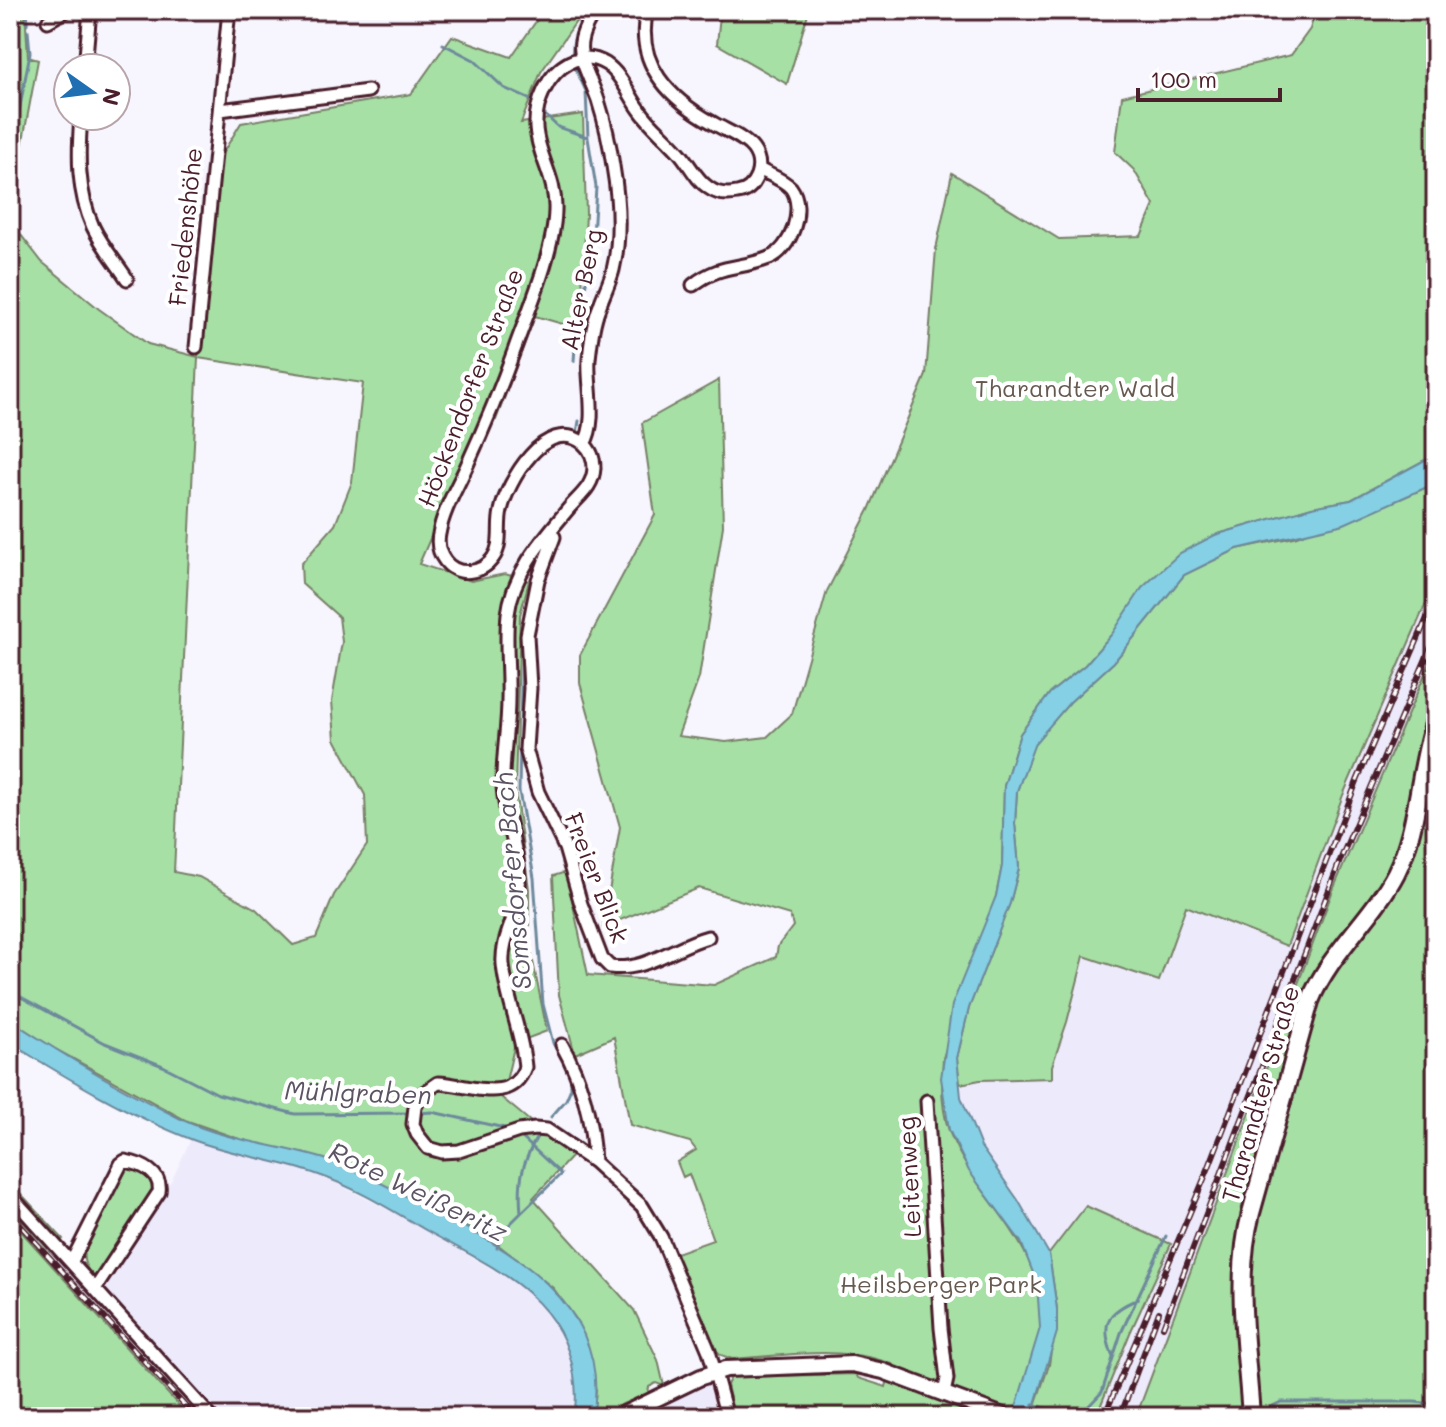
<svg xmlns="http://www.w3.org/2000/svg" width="1446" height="1427" font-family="Mali,sans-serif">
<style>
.built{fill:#edeafc}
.green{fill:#a6e0a5;stroke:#788068;stroke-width:2;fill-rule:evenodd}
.water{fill:#85d0e5;stroke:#6d899b;stroke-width:2}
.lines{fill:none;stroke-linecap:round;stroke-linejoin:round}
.stream{stroke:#6d899b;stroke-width:3}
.minor-casing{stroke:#4a1f2b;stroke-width:17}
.tertiary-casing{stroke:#4a1f2b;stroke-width:20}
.secondary-casing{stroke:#4a1f2b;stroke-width:22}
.minor{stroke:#fff;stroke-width:11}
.tertiary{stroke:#fff;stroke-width:14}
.secondary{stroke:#fff;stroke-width:16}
.rail-casing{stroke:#4a1f2b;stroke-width:6}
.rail{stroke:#fff;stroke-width:3;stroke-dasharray:9;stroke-linecap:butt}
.labels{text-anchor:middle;stroke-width:8;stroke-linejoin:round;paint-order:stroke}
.street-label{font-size:24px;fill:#4a1f2b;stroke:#fff}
.park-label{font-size:24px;fill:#665950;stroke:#fff}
.water-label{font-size:26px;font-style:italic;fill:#5c5463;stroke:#fff}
</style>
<rect width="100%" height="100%" fill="#f7f5fe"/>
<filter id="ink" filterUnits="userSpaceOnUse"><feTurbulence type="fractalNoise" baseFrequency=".0125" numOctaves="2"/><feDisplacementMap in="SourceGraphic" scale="16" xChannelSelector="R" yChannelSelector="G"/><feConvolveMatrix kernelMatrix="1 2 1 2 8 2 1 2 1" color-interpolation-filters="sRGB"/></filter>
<g filter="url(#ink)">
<!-- built -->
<path class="built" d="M 1436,580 L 1436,648 L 1333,890 L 1136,1417 L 1096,1417 L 1130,1333 L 1170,1244 L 1086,1206 L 1049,1254 L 1018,1200 L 981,1147 L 961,1096 L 960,1084 L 1052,1066 L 1067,1022 L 1084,956 L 1186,906 L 1287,946 L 1343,795 Z
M 191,1139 L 320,1175 L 410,1221 L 521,1286 L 541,1304 L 560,1330 L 571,1353 L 575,1381 L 573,1417 L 189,1417 L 10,1219 L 10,1208 L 95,1301 L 172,1180 Z
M 711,1384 L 722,1417 L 670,1417 L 666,1403 Z"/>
<!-- green -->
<path class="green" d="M 23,10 L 25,10 L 28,57 L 38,60 L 16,178 L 10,191 L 10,98 C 21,81 22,60 17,41 L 10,45 L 10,36 L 19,27 Z
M 544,10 L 584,10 L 541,72 L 521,123 L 583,114 L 586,214 L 580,329 L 535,316 L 496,420 L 484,415 L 419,564 L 471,581 L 505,574 L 529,581 L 520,615 L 515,790 L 529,889 L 529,942 L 547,1031 L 515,1043 L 502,1098 L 572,1156 L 533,1198 L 634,1310 L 658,1360 L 664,1386 L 656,1383 L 649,1387 L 648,1393 L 593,1417 L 596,1390 L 576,1319 L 553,1288 L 492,1240 L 334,1162 L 245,1141 L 185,1120 L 55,1049 L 10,1020 L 10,221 L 42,262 L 99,309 L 148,344 L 198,357 L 222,154 L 241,123 L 411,94 L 452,36 L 511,57 ZM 198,358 L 363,383 L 352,482 L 335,525 L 301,564 L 302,584 L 339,617 L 342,642 L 332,701 L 335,739 L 365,795 L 367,845 L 334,895 L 316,938 L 293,945 L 256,909 L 199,877 L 174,872 Z
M 725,10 L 809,10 L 787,84 L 717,44 L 720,15 Z
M 1316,10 L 1436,10 L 1436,454 L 1351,500 L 1312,507 L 1215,535 L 1112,634 L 1085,665 L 1050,693 L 1020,734 L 1004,786 L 1002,866 L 996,896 L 981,938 L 943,1058 C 941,1082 941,1108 949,1131 C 977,1204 1047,1241 1040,1328 C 1038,1356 1022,1390 1013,1417 L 734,1417 L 727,1385 L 731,1377 L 856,1374 L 858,1378 L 886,1387 L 892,1364 C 844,1345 783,1356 732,1359 L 721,1355 L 714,1348 L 673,1254 L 713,1240 L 689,1174 L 683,1177 L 677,1162 L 696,1150 L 690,1142 L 630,1125 L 614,1037 L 575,1054 L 559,995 L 553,876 L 566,872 L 588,975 L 714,985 L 776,957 L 778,946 L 793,926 L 790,915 L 699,888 L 603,927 L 620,827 L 580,683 L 580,655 L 655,515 L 642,423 L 719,380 L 723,526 L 699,678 L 678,736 L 726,742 L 767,737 L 792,714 L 827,591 L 869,510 L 926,375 L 936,249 L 952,173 L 1059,239 L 1141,236 L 1154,205 L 1134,170 L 1115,152 L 1122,96 L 1291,55 L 1310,29 Z
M 1436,483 L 1436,580 L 1343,795 L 1287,946 L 1186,906 L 1159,981 L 1084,956 L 1067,1022 L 1052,1066 L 1052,1078 L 980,1080 L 960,1084 L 957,1058 L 969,1008 L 1010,903 L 1019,868 L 1015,823 L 1017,791 L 1035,742 L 1070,702 L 1114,662 L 1184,575 L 1237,549 L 1294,537 L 1400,499 Z
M 1436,648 L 1436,1417 L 1136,1417 L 1333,890 Z
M 126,1168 C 136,1168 151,1176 154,1186 L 99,1275 L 93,1276 C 86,1268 82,1261 84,1250 Z
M 10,1182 L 63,1239 L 50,1251 L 10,1208 Z
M 1086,1206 L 1171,1244 L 1130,1333 L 1096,1417 L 1031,1417 L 1049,1365 L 1057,1309 L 1049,1254 Z
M 10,1219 L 189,1417 L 10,1417 Z"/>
<!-- water -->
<path class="water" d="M 1436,454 L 1436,483 L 1344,524 L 1237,549 L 1184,575 L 1114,662 L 1070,702 L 1035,743 L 1017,791 L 1015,823 L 1019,868 L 1010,903 L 969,1008 L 957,1058 L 961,1097 L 981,1147 L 1018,1200 L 1049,1254 L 1057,1309 L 1057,1332 L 1031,1417 L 1013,1417 L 1040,1328 L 1037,1283 L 1021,1242 L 969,1171 L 949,1130 L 941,1078 L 952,1005 L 996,896 L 1002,866 L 1004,786 L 1020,734 L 1050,693 L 1085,665 L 1112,634 L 1142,588 L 1180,553 L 1215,535 L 1312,507 L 1351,500 Z
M 10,1020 C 65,1056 124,1091 183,1120 C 232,1143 286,1145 334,1162 C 366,1173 397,1192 427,1207 C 511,1250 613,1304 593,1417 L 573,1417 C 577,1404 576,1388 574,1375 C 562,1295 492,1267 429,1232 C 393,1211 355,1187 316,1174 C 276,1160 233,1155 193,1140 C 130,1116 67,1078 10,1043 Z"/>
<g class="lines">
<!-- stream -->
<path class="stream" d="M 27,24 L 28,10
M 443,44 L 474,60 L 504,88 L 531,100
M 587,51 L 592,52
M 573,58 C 571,39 578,25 589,10
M 574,65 L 586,91 L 588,138 L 596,187 L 592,253 L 576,333 L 574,361
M 545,115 L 558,127 L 587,137
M 18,117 L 30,53 L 28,31
M 577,433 L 579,421
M 522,633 L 531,582
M 522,640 L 519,791 L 534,878 L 543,1004 L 553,1043 L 571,1076 L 571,1088 L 566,1100 L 551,1117
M 10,991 L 105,1043 L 163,1066 L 218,1094 L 295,1114 L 411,1113
M 419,1113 L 432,1112 L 509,1129
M 519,1135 L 561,1174 L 521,1213
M 497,1248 L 504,1230 L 521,1213 C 518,1179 522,1163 539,1133
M 1113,1357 C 1100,1324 1106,1312 1138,1299
M 1033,1404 L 1071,1417
M 1264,1410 L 1281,1402 L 1414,1402 L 1436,1404
M 77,1413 L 83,1417
M 20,1417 L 23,1417
M 1072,1417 L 1083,1412 L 1102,1392 L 1121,1333 L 1166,1236"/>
<!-- minor casing -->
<g class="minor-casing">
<path id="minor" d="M 647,10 C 634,64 670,99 713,123 C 726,131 744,137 753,149 C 759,157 760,167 757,176 C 753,186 747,192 737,193 C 727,195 717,194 709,188 C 696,180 689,163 679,152 C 666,137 651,126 640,110 C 629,95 621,74 606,64 C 580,48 555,67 544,90 C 520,140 557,166 555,211 C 554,251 529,309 515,348 C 501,387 485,426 468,463 C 458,486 443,510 439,534 C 437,544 439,553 445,561 C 457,577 482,574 493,558 C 503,544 497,527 501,511 C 507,482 546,415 583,443 C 591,450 594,459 594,468 C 593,487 580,495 569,508 C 543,539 513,572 508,614 C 505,642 509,672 508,700 C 508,729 502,758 503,786 C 505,821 521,855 519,890 C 518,917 501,937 503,964 C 506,999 522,1032 525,1067 C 511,1106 470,1084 438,1083 L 421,1095 L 415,1107 L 413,1124 L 417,1134 L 428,1148 L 442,1152 L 459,1151 L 519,1131 L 535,1129 L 547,1130 L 594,1162 L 642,1206 L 661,1237 L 709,1351 L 727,1417
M 48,21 L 67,10
M 85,68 L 90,10
M 220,110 L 368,91
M 81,116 C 78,154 77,191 93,227 C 102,246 116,262 127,279
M 693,285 C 721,263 739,270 769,258 C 791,250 806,208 791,188 C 783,179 769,175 759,169
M 196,347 L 229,10
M 584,444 C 598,421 587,385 589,359 C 591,341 593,322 600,305 C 604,293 610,282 613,270 C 621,237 619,201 613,166 C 610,144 605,122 598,100 C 584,61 568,49 596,10
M 551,531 L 554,537 L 538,580 L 527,635 L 530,688 L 526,749 L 538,792 L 565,848 L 581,904 L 602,959 L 610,967 C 646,972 674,946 708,937
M 562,1045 C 583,1082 592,1120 594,1162
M 927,1101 L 941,1328 L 947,1379 L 944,1393
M 10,1195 L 211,1417
M 72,1261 L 121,1164 L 125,1161 C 142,1164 162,1173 159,1192 L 95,1289"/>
</g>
<!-- tertiary casing -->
<g class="tertiary-casing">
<path id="tertiary" d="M 618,1417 L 701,1377 L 726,1369 L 852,1364 L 883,1371 L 1006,1417"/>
</g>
<!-- secondary casing -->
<g class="secondary-casing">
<path id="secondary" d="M 1251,1417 C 1247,1350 1234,1278 1251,1213 L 1310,1001 C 1330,952 1372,919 1396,873 C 1420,825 1418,768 1436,718"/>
</g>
<!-- minor -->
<use href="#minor" class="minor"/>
<!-- tertiary -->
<use href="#tertiary" class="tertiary"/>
<!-- secondary -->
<use href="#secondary" class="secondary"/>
<!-- rail casing -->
<g class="rail-casing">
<path id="rail" d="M 10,1214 L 195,1417
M 1163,1327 L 1341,858 L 1436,635
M 1104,1417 L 1209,1167 L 1357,781 L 1436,597
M 1120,1417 L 1159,1312"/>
</g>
<!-- rail -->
<use href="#rail" class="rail"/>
</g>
</g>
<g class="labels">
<!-- street labels -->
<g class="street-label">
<text transform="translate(186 227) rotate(-84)" y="8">Friedenshöhe</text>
<text transform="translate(582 290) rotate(-78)" y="8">Alter Berg</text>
<text transform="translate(471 388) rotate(-69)" y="8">Höckendorfer Straße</text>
<text transform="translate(596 878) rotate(69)" y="8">Freier Blick</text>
<text transform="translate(1261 1094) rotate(-74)" y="8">Tharandter Straße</text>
<text transform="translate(910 1177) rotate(-93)" y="8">Leitenweg</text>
</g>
<!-- park labels -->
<g class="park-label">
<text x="1075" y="397">Tharandter Wald</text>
<text x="941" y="1293">Heilsberger Park</text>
</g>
<!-- water labels -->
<g class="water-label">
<text transform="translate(513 881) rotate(-95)" y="9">Somsdorfer Bach</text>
<text transform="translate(358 1093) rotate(2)" y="9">Mühlgraben</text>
<text transform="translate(418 1192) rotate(26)" y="9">Rote Weißeritz</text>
</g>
</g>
<!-- margin -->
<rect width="1446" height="1427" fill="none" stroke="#fff" stroke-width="40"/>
<rect x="20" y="20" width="1406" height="1387" fill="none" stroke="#4a1f2b" stroke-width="3" filter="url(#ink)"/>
<!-- north arrow -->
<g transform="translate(92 92) rotate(104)"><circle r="38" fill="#ffffff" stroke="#b7a5aa" stroke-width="2"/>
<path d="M0-6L14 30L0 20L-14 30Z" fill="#1f6fb2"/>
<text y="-12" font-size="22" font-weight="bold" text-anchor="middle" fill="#4a1f2b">N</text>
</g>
<!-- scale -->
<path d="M1138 88v12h142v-12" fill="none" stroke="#4a1f2b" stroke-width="4"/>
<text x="1150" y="88" font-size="24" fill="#4a1f2b" stroke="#ffffff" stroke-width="6" paint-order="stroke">100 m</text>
</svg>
